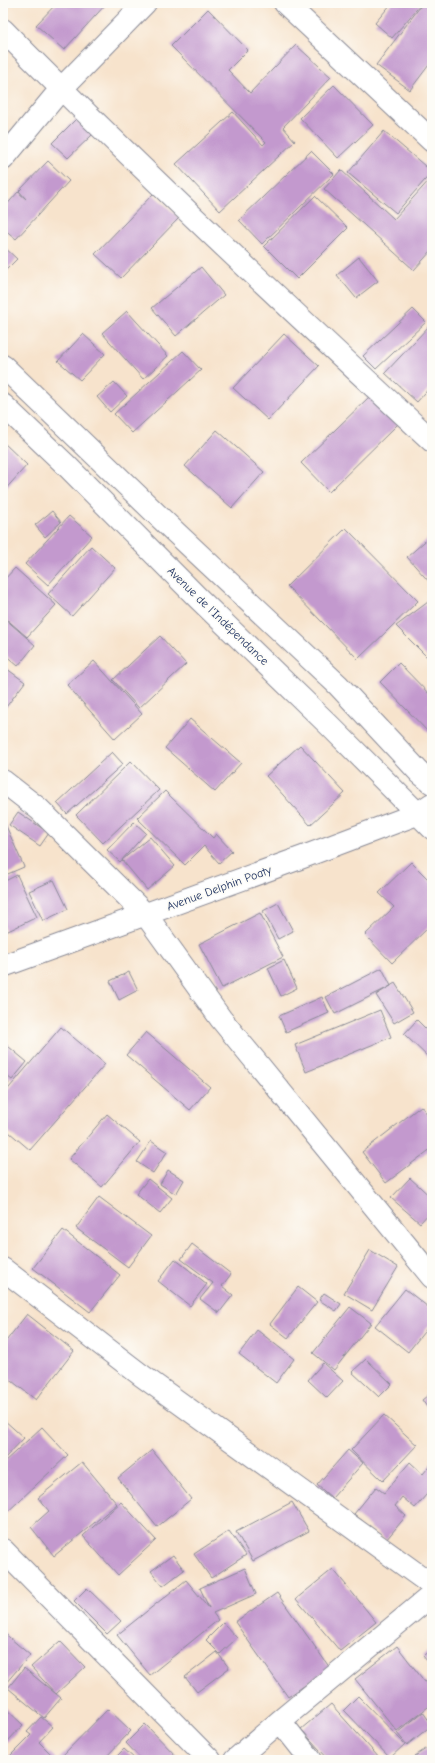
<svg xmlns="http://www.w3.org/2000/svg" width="435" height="1763" font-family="'Comic Neue',sans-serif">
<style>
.building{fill:#c399ce}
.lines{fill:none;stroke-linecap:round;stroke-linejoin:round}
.minor-casing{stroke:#898995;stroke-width:24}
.minor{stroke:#fff;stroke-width:22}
.labels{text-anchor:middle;stroke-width:3.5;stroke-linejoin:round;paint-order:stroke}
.street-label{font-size:12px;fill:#1b2f5e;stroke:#fdfcf7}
</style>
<rect width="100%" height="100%" fill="#fdfcf7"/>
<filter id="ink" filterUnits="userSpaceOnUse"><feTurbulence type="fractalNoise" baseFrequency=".025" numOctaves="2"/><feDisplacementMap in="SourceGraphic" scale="8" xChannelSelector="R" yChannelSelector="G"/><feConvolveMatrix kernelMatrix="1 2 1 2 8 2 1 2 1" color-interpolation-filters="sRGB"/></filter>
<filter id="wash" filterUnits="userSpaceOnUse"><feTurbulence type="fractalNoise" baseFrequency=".012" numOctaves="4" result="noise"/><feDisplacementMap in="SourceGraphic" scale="16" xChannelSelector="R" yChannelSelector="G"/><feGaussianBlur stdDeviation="0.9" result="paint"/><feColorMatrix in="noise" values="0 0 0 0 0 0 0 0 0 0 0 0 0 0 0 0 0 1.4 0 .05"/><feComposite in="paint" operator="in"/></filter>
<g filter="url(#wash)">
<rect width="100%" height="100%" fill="#f7e3cc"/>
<g id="blocks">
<!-- building -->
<path class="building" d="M 57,3 L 107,3 L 64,50 L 36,25 Z
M 392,3 L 422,3 L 392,38 L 375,23 Z
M 423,3 L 432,3 L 432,61 L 410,90 L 376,65 Z
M 208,9 L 248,50 L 228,70 L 250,93 L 296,45 L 331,77 L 283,127 L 295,141 L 220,211 L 176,164 L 233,112 L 263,145 L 266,142 L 171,46 Z
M 334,85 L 373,125 L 338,158 L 300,118 Z
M 76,119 L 92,135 L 68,158 L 52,143 Z
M 384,131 L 432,172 L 396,213 L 348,173 Z
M 311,151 L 334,174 L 262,244 L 239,220 Z
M 48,161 L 69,181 L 16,239 L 3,228 L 3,209 L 18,192 L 26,199 L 19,191 Z
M 341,170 L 394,219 L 432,177 L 432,250 L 414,270 L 324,189 Z
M 153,194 L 179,218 L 121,278 L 95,254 Z
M 315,196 L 348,228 L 297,279 L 264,246 Z
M 3,246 L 17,259 L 3,273 Z
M 359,257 L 378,281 L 356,298 L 337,275 Z
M 201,267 L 224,295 L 176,336 L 152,308 Z
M 413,309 L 426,322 L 376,369 L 363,356 Z
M 127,311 L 168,356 L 143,379 L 102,333 Z
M 430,325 L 432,327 L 432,385 L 417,402 L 385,373 Z
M 83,334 L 105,354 L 80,380 L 58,361 Z
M 284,334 L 319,366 L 268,420 L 233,388 Z
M 183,351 L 201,370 L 132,433 L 114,414 Z
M 114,382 L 127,396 L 110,412 L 97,397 Z
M 370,396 L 398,424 L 329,492 L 301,463 Z
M 217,430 L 264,472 L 232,508 L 185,466 Z
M 3,442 L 27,465 L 3,492 Z
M 52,511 L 61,522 L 45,537 L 35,525 Z
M 69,516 L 92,536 L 48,585 L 25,564 Z
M 346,528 L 418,601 L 358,659 L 287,586 Z
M 432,535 L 432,585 L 407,557 Z
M 91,546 L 115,568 L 72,616 L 48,594 Z
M 15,568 L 56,605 L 27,637 L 3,616 L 3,581 Z
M 432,599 L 432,662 L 396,626 Z
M 3,617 L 35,645 L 18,666 L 3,653 Z
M 160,636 L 186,664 L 139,708 L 113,680 Z
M 94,661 L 142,714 L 115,739 L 67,685 Z
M 399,663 L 432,697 L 432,736 L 380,682 Z
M 3,666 L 25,682 L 3,711 Z
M 190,719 L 241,763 L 215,792 L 165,748 Z
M 300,745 L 345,793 L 310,825 L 266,776 Z
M 112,752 L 123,764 L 67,814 L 57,803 Z
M 131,761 L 159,790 L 103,843 L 76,815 Z
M 165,791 L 213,838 L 216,834 L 232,851 L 219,863 L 204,846 L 185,865 L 137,818 Z
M 18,812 L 49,833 L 40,846 L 9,825 Z
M 3,819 L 24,867 L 3,876 Z
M 134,822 L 146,833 L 120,862 L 107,850 Z
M 150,837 L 175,866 L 147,890 L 122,860 Z
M 411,862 L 432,883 L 432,924 L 392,963 L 365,935 L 394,907 L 379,893 Z
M 17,875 L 37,917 L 6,932 L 3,926 L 3,882 Z
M 54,880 L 68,909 L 43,921 L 29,891 Z
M 278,903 L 293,931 L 278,939 L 263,911 Z
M 260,913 L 283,957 L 222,988 L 199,944 Z
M 284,960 L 297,988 L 281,996 L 268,968 Z
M 382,968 L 391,986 L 335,1014 L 326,997 Z
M 129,972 L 138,990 L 119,1000 L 110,981 Z
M 395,983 L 413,1012 L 394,1023 L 376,995 Z
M 322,997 L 329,1013 L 286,1032 L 279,1016 Z
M 380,1010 L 391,1037 L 306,1072 L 295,1045 Z
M 417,1020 L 432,1035 L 432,1061 L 404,1034 Z
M 61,1027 L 105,1064 L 30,1150 L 3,1127 L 3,1095 Z
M 146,1032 L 210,1087 L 190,1110 L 126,1055 Z
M 3,1042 L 27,1062 L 12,1080 L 3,1073 Z
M 3,1078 L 9,1083 L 3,1090 Z
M 421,1106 L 432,1120 L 432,1148 L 386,1183 L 362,1152 Z
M 107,1114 L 140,1142 L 102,1187 L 69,1159 Z
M 151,1141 L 167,1152 L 153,1173 L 137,1162 Z
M 168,1170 L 184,1180 L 176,1194 L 160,1184 Z
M 410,1178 L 432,1198 L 432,1210 L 420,1223 L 391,1198 Z
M 148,1179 L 172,1198 L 160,1213 L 136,1194 Z
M 99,1197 L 151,1236 L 128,1267 L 76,1228 Z
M 63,1230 L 120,1275 L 90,1312 L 33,1268 Z
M 192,1244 L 231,1274 L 222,1286 L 233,1295 L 219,1313 L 200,1299 L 213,1283 L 181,1259 Z
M 370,1250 L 398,1267 L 372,1310 L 344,1293 Z
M 175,1259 L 207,1284 L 190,1306 L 158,1281 Z
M 298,1287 L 317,1302 L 288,1338 L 270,1324 Z
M 405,1289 L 432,1310 L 432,1322 L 408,1352 L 375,1326 Z
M 324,1293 L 341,1304 L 336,1311 L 319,1300 Z
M 350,1307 L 371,1323 L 334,1370 L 313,1353 Z
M 27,1314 L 74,1351 L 36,1400 L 3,1374 L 3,1345 Z
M 257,1330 L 294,1359 L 276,1383 L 239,1354 Z
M 366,1359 L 392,1384 L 379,1397 L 352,1372 Z
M 323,1363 L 343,1381 L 327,1398 L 308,1380 Z
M 432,1392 L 432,1414 L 422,1400 Z
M 384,1415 L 417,1445 L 383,1481 L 351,1450 Z
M 3,1419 L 24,1438 L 3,1460 Z
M 42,1427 L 68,1455 L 3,1516 L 3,1463 Z
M 152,1450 L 191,1499 L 157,1527 L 118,1478 Z
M 348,1450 L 363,1463 L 332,1498 L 317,1485 Z
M 82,1462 L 117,1504 L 54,1556 L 31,1527 L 49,1511 L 38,1498 Z
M 410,1462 L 423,1474 L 432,1463 L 432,1488 L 415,1508 L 402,1497 L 395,1506 L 406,1516 L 386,1540 L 354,1514 L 376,1487 L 384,1493 Z
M 121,1502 L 156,1540 L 118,1575 L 83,1536 Z
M 292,1502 L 309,1531 L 253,1561 L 236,1532 Z
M 229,1531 L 246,1555 L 211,1578 L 194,1554 Z
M 173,1555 L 184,1570 L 163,1586 L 151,1571 Z
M 245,1568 L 256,1594 L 213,1613 L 218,1620 L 150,1675 L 117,1635 L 186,1580 L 209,1608 L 200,1588 Z
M 333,1569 L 376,1622 L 340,1651 L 296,1599 Z
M 87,1588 L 121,1621 L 107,1634 L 74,1601 Z
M 277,1593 L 330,1668 L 288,1697 L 235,1622 Z
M 223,1623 L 237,1638 L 220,1654 L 206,1640 Z
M 3,1632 L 30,1655 L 5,1684 L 3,1682 Z
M 60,1641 L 85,1667 L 56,1694 L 31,1667 Z
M 397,1646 L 432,1691 L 432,1704 L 397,1731 L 355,1679 Z
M 432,1648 L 432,1667 L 423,1656 Z
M 217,1652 L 229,1668 L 197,1692 L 185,1677 Z
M 24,1668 L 61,1698 L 44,1718 L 8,1688 Z
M 358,1696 L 405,1744 L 390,1758 L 344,1710 Z
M 331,1704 L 381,1760 L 329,1760 L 301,1729 Z
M 4,1707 L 23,1725 L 7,1742 L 3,1738 Z
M 108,1709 L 131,1731 L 103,1760 L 59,1759 Z
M 423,1712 L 432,1725 L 407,1745 L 397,1733 Z
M 41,1717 L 53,1727 L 39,1742 L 57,1760 L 6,1760 L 31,1735 L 27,1732 Z
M 145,1724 L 180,1760 L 142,1760 L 126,1743 Z
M 432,1745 L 432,1760 L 418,1760 L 415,1756 Z
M 124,1749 L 136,1760 L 113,1760 Z"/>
</g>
</g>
<g filter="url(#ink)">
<use href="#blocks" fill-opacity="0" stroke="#898995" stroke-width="1"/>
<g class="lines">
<!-- minor casing -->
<g class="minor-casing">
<path id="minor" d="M 285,3 L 432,141
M 3,30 C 142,171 287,306 432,441
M 3,159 L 61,89 L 145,3
M 3,366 L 173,530 L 338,685 L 420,773 L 432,783
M 3,405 L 66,465 L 199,599 L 329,725 L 432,828
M 3,781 L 39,809 L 146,915 L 221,1019 L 432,1277
M 3,966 L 303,857 L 417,814 L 432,804
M 3,1269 L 141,1375 L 432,1585
M 3,1550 L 210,1760
M 280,1721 L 311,1760
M 235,1760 L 280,1721 L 432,1595"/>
</g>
<!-- minor -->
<use href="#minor" class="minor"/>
</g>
</g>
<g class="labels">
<!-- street labels -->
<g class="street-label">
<text transform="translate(218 616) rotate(44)" y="4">Avenue de l'Indépendance</text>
<text transform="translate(219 888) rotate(-20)" y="4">Avenue Delphin Poaty</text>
</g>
</g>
<!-- margin -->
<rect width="435" height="1763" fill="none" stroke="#fdfcf7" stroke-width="16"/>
</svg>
